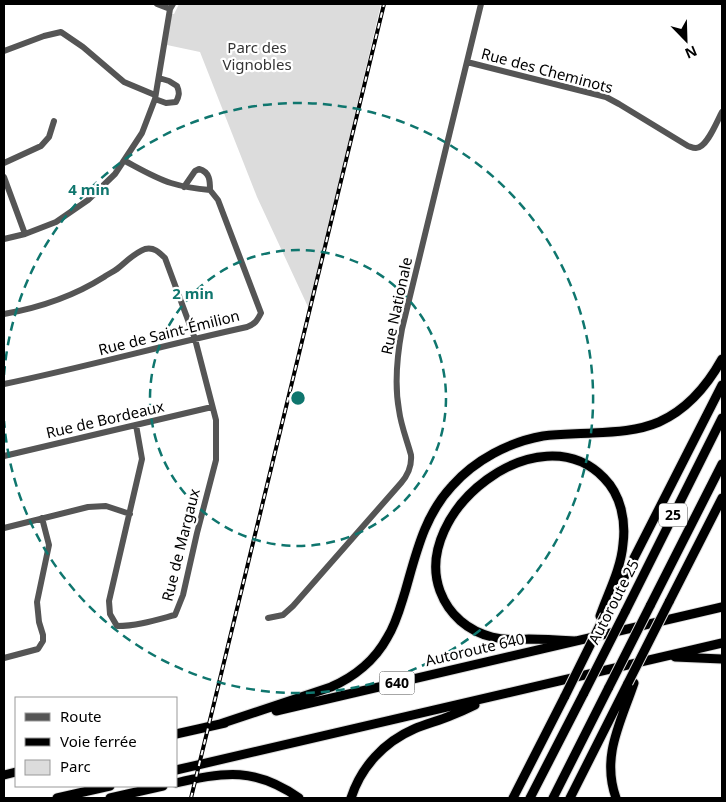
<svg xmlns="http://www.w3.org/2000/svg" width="726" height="802" font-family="'Noto Sans',sans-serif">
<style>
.green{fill:#dcdcdc}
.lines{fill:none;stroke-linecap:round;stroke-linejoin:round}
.highway-casing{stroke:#dbdbdb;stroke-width:11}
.minor{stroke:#555;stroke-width:6}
.highway{stroke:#000;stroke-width:9}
.rail-casing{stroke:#000;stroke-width:4}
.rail{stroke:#fff;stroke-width:2;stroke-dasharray:5.5;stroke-linecap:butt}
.highway-bridge-casing{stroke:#dbdbdb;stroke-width:11;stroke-linecap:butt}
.highway-bridge{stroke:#000;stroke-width:9}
.ring{fill:none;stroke:#0f766e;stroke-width:2.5;stroke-dasharray:9 6}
.labels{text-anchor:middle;stroke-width:4.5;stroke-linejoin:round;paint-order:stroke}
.shield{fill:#fff;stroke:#4c4c4c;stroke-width:1}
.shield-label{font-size:14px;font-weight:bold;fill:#000}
.park-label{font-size:15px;fill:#333;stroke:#fff}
.street-label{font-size:15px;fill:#000;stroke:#fff}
.centre{fill:#0f766e;stroke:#fff;stroke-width:2.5}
.ring-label{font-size:15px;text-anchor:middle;font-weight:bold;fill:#0f766e;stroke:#fff;stroke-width:4.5;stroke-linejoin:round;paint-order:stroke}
</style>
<rect width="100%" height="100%" fill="#fff"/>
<!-- green -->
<path class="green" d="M 179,4 L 381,4 L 309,309 L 257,197 L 200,52 L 167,45 L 170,14 L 174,14 Z"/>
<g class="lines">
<!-- highway casing -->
<g class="highway-casing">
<path id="highway" d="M 669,602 L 722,498
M 650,606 L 722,464
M 625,612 L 722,418
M 605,615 L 722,385
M 575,641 C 560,640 545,639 529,639 C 517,640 504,640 492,637 C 468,631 449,615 440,591 C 411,512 539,411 604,478 C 621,495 626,521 623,544 C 621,569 608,593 600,616
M 675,657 L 722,659
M 276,711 L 722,607
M 220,724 L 331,687 C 354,677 375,660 387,638 C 396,624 400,608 405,592 C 416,554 424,516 452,486 C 475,460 509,442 543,436 C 559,434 576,434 592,433 C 615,432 638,431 659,422 C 688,409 707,386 722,359
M 176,734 L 225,723
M 176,770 L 722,643
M 4,775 L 16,772
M 176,783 C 225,771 256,768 299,798
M 57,798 L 110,786
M 110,798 L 163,786
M 351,798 C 361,767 384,742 414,729 C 425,724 438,721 450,716 C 458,713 467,709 475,705
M 513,798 L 565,696
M 530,798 L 584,693
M 553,798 L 609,687
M 570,798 L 628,683
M 616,798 C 601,756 621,722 634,683"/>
</g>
<!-- minor -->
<path class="minor" d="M 157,4 L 170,9
M 4,51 L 44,36 L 61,32 L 83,47 L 124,82 L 155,95
M 467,62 L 606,97 L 619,104 L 688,146 C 691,147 693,148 696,148 C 707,148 717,121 722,112
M 155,99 L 166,103 L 176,102 C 179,96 180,93 177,86 L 169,81 L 159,78
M 4,163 L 41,146 L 49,137 L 54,121
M 4,177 L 25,234
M 184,187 L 195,171 L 199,169 C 210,172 210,181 210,190
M 4,239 L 25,234 L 56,222 L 88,200 L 115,174 L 142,133 L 155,99 L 170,9 L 173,4
M 4,314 C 38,308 74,296 104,277 C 108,274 113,272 117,269 C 126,262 134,253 145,249 C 154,247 159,252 165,258 L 195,339 L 216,420 L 216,460 L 197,533 L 183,595 L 175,615 C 156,620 137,626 117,626 L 110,614 L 109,601 L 142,459 L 136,425
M 4,384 C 85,367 165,345 247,327 C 255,324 257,321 261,313 L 218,200 L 210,190 C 197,189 184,187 171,183 C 155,178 140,169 125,161
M 4,456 L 212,407
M 4,528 L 88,507 L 106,506 L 130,514
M 268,618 L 283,615 L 293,606 L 401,483 C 408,475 412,467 411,455 C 407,440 401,426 399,410 C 394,383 397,356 402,329 L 481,4
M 4,658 L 38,649 L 43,641 L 43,635 L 39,622 L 37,602 L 49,545 L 42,518"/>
<!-- highway -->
<use href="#highway" class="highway"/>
<!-- rail casing -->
<g class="rail-casing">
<path id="rail" d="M 191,798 L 384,4"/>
</g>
<!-- rail -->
<use href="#rail" class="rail"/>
<!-- highway-bridge casing -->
<g class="highway-bridge-casing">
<path id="highway-bridge" d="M 628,683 L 669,602
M 609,687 L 650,606
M 584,693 L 625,612
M 565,696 L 605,615"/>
</g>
<!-- highway-bridge -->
<use href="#highway-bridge" class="highway-bridge"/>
</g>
<!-- distance rings -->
<g class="ring">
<circle cx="298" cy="398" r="148"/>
<path d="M4 375A295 295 0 1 1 4 421"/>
</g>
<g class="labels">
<!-- shield labels -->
<g class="shield">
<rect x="659" y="503.5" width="28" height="23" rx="4"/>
<rect x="379.5" y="671.5" width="35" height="23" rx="4"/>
</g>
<g class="shield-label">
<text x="673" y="520">25</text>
<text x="397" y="688">640</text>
</g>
<!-- park labels -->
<g class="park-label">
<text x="257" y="53">Parc des<tspan x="257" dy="17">Vignobles</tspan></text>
</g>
<!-- street labels -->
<g class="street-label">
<text transform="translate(547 71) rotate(15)" y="5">Rue des Cheminots</text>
<text transform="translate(397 306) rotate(-78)" y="5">Rue Nationale</text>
<text transform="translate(169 333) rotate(-14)" y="5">Rue de Saint-Émilion</text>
<text transform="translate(105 420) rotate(-13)" y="5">Rue de Bordeaux</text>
<text transform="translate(181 545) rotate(-76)" y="5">Rue de Margaux</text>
<text transform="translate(614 602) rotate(-63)" y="5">Autoroute 25</text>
<text transform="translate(475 650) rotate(-13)" y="5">Autoroute 640</text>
</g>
</g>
<circle cx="298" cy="398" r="8" class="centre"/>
<g class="ring-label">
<text x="89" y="195">4 min</text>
<text x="193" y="299">2 min</text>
</g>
<!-- border -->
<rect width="726" height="802" fill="none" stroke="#000000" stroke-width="10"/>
<!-- legend -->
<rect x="15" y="697" width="162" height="90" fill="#ffffff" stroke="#999999"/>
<rect x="25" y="713" width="25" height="8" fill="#555555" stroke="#999999"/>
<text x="60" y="722" font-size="15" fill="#000000">Route</text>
<rect x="25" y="738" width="25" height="8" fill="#000000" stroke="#999999"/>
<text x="60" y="747" font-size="15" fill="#000000">Voie ferrée</text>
<rect x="25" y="760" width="25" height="15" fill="#dcdcdc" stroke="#999999"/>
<text x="60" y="772" font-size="15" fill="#000000">Parc</text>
<!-- north arrow -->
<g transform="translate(686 40) rotate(157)" stroke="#ffffff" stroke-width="4" paint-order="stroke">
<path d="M0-4L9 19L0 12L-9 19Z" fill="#000000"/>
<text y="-8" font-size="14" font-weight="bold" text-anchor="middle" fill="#000000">N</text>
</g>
</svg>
